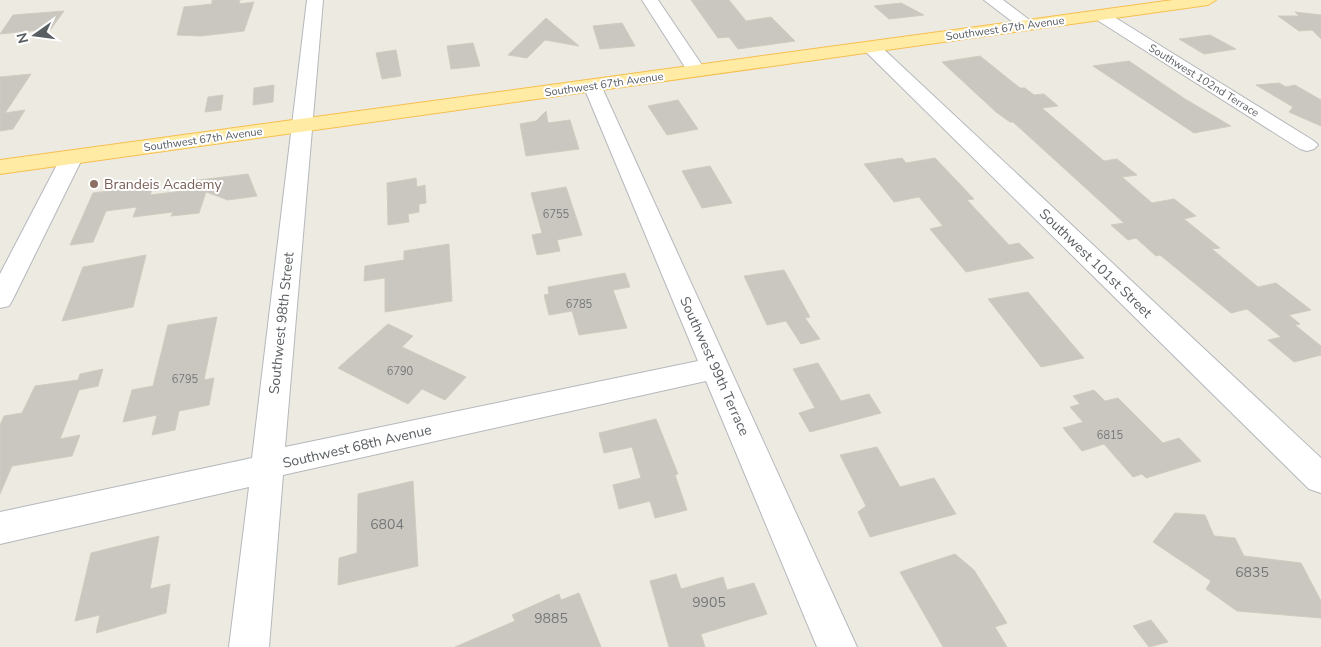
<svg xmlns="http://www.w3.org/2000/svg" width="1321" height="647" font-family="'Nunito Sans',sans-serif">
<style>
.building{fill:#cac6c0;stroke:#d2cbbf}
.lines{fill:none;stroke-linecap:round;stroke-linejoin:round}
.minor-casing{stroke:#b4b8bc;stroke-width:2}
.major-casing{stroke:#f7bf50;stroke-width:2}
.minor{fill:#fff;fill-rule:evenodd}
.major{fill:#ffeba4;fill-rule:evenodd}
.education-dot{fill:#8d6e63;stroke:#fff;stroke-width:2}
.labels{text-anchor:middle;stroke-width:4;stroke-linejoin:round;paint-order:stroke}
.far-street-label{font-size:11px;fill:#595e62;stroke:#fff}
.number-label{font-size:11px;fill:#75787a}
.education-label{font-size:14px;fill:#785e54;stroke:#fff;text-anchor:start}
.street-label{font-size:14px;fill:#595e62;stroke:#fff}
.near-number-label{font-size:14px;fill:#75787a}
</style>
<rect width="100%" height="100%" fill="#edeae1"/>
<!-- building -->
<path class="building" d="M 212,0 L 240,0 L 239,4 L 254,2 L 244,31 L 201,36 L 177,35 L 184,7 L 212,4 Z
M 691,0 L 729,0 L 746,21 L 771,17 L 795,41 L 738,49 L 729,37 L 718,38 Z
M 901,3 L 924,15 L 889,19 L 874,6 Z
M 64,11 L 51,29 L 0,34 L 13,15 Z
M 1295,12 L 1321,15 L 1321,39 L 1312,30 L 1299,31 L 1278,16 L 1299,16 Z
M 546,18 L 579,46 L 545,40 L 527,58 L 508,55 Z
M 622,23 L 635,46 L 600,49 L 593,26 Z
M 1210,35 L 1236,49 L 1204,54 L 1179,39 Z
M 473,43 L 480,66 L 451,69 L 447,46 Z
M 396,50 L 401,76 L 382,79 L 376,53 Z
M 980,56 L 1020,88 L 1025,88 L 1034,95 L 1044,94 L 1058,106 L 1042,108 L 1104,161 L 1117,159 L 1137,175 L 1122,177 L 1152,203 L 1174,199 L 1196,216 L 1184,219 L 1220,248 L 1212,249 L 1258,287 L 1276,283 L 1311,310 L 1289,315 L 1300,324 L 1295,325 L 1321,346 L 1321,355 L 1294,362 L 1268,340 L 1281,337 L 1247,309 L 1231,313 L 1160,255 L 1156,256 L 1136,238 L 1128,240 L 1111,225 L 1124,223 L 1013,122 L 1010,122 L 996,112 L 942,62 Z
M 1129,61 L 1185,99 L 1231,126 L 1194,133 L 1093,66 Z
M 31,74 L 5,113 L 25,110 L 13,129 L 0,131 L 0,77 Z
M 1279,83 L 1286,87 L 1295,85 L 1321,100 L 1321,126 L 1289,112 L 1293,107 L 1256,85 Z
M 274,85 L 273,102 L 253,105 L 254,88 Z
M 223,95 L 221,110 L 205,112 L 208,97 Z
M 678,100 L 698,129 L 667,135 L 648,106 Z
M 546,111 L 548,123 L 570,120 L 579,149 L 526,156 L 520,124 L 536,121 Z
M 902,158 L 906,163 L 935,158 L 974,199 L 967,200 L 1009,245 L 1019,243 L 1034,258 L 966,272 L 930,229 L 943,226 L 919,197 L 894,202 L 864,164 Z
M 710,166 L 732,203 L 702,208 L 682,171 Z
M 248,174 L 257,196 L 228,200 L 206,192 L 199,213 L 171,216 L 173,212 L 133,217 L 137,207 L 106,211 L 93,242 L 70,245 L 93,193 L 154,185 L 150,195 L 183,191 L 185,186 L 175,183 Z
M 416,178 L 417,187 L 425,185 L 426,203 L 419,204 L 419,212 L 408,214 L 409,222 L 388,225 L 387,183 Z
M 566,187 L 582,235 L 557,240 L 560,251 L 537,255 L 532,235 L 542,233 L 531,193 Z
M 449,244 L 452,301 L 385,312 L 385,278 L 364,281 L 365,266 L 404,260 L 404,251 Z
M 146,255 L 133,307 L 62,321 L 83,267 Z
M 784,270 L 810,317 L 805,318 L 820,339 L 801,344 L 786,321 L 767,325 L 744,276 Z
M 625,273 L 630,287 L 613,290 L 627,328 L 579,335 L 572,311 L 549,315 L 544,295 L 549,294 L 548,287 Z
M 1028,292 L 1084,358 L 1041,367 L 988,299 Z
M 217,317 L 204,380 L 214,378 L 209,405 L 179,411 L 175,430 L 152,435 L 157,415 L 123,422 L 132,390 L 153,386 L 168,325 Z
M 388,324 L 413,336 L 402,347 L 466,377 L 445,400 L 422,389 L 408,404 L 338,368 Z
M 818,363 L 841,401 L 869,394 L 881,413 L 810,432 L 799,413 L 815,408 L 793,369 Z
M 103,369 L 98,386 L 79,390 L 60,439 L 80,435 L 72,456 L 12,466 L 0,494 L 0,425 L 4,416 L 22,413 L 35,386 L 78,380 L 80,374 Z
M 1094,390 L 1105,401 L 1118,398 L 1163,443 L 1179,438 L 1201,461 L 1146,478 L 1142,474 L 1133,477 L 1104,444 L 1082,451 L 1063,428 L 1083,422 L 1070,407 L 1080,404 L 1073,396 Z
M 656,419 L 678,474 L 675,475 L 687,510 L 655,518 L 650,501 L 619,509 L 613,485 L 641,478 L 632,447 L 604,453 L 599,433 Z
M 877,447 L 900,487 L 934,478 L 956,514 L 870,537 L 858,512 L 866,506 L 840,455 Z
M 413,481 L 418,566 L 338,585 L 339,558 L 357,553 L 358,494 Z
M 1175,513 L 1205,515 L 1214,536 L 1235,538 L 1244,556 L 1301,563 L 1321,601 L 1321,618 L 1237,611 L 1206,589 L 1211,581 L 1153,542 Z
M 159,536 L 150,589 L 170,584 L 166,613 L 96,633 L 100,615 L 75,621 L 91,553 Z
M 955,554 L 974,570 L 1007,623 L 995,627 L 1007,647 L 943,647 L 900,572 Z
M 676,574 L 681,589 L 723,577 L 727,590 L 754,583 L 767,614 L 701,634 L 705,647 L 669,647 L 650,581 Z
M 579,593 L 601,647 L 455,647 L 515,621 L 512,615 L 559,594 L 561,600 Z
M 1151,620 L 1168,642 L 1149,647 L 1133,626 Z"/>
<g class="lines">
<!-- minor casing -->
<g class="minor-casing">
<path id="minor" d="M 307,0 L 323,0 L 285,447 L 698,361 L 583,85 L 585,81 L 599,81 L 857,647 L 817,647 L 706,381 L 283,475 L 269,647 L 229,647 L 249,487 L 0,544 L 0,512 L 252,458 Z
M 642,0 L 658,0 L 706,71 L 704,75 L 690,75 Z
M 984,0 L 1003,0 L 1036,25 L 1034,29 L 1022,29 Z
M 1100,10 L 1106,12 L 1314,141 L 1318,145 L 1314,149 L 1307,151 L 1300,149 L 1094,18 L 1092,15 L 1094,12 Z
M 871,42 L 877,43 L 1321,458 L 1321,493 L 1309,489 L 865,51 L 862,47 L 865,43 Z
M 72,151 L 80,152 L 83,157 L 13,299 L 9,306 L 0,308 L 0,274 L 61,157 L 64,152 Z"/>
</g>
<!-- major casing -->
<g class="major-casing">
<path id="major" d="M 1173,0 L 1216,0 L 1208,5 L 0,174 L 0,160 Z"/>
</g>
<!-- minor -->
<use href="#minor" class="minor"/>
<!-- major -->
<use href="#major" class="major"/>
</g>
<!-- markers -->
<circle class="education-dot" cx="94" cy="184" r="5"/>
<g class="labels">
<!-- far-street labels -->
<g class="far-street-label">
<text transform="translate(1005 28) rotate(-8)" y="4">Southwest 67th Avenue</text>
<text transform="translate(1204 80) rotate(32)" y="4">Southwest 102nd Terrace</text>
<text transform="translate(604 84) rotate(-8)" y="4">Southwest 67th Avenue</text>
<text transform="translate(203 139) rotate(-8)" y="4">Southwest 67th Avenue</text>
</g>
<!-- number labels -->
<g class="number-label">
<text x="556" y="218">6755</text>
<text x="579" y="308">6785</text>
<text x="400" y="375">6790</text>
<text x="185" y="383">6795</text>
<text x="1110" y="439">6815</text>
</g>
<!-- education labels -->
<g class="education-label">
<text x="104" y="189">Brandeis Academy</text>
</g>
<!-- street labels -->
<g class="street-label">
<text transform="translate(1096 263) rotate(44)" y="5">Southwest 101st Street</text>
<text transform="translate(281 323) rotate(-84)" y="5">Southwest 98th Street</text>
<text transform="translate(715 366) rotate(66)" y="5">Southwest 99th Terrace</text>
<text transform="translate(357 446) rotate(-13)" y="5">Southwest 68th Avenue</text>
</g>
<!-- near-number labels -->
<g class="near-number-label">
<text x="387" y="529">6804</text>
<text x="1252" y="577">6835</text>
<text x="709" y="607">9905</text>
<text x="551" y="623">9885</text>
</g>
</g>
<!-- north arrow -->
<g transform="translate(35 35) rotate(256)" stroke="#ffffff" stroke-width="4" paint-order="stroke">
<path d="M0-4L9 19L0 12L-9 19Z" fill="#595e62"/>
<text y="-8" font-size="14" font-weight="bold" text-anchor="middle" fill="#595e62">N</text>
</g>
</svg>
